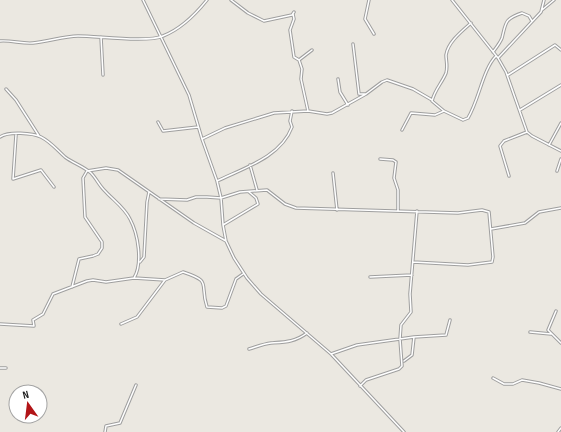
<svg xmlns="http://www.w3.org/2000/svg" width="561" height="432" font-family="'Sofia Sans Condensed',sans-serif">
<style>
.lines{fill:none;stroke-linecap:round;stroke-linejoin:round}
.street-casing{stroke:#9f9f9f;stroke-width:3.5}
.street{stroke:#fff;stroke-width:1.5}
</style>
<rect width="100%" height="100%" fill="#ebe8e1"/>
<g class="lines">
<!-- street casing -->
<g class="street-casing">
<path id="street" d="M 143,0 L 189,95 L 202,139 L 217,181 L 221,198 L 223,225 L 226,241 L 234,258 L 247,278 L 261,294 L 331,354 L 404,432
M 231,0 L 248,13 L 264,21 L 292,15 L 294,12
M 369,0 L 365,19 L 374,34
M 452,0 L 498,58 L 506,72 L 527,132 L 532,136 L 561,151
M 542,10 L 554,0
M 293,14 L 294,19 L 290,30 L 294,57 L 299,60
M 471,23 C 462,31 448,42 446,55 C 446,61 448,66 446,73 C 442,83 435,89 432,101 L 444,111 L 463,120 L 468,118 C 479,100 483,69 496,56
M 101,37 L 103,75
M 0,41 C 11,40 22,44 33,43 C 48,42 63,36 78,36 C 98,36 147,43 163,36 C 181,29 195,15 207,0
M 353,44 L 359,94 L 366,94 L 382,82 L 387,80 L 413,89 L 432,100
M 493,52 C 496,48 500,43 502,38 C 506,23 504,19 522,13 L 529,16 L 532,21
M 498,58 L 541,12 L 544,0
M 508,75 L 555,45 L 561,50
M 338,79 L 340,92 L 348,105
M 6,89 L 16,100 L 39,136
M 520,110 L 561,85
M 308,111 L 301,79 L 302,69 L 299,60 L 312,50
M 158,122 L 163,131 L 198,127
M 402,130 L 411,113 L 435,115 L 444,111
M 16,135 L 13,179 L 41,170 L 54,187
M 0,137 C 8,131 33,133 41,137 C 51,142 57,150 65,157 C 73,163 83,166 91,173 C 96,178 99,185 104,190 C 113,200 124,207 130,219 C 138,234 143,263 134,278
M 202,139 L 225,128 L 274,113 L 308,111 L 327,114 L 332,113 L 366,94
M 549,145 L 561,123
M 380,159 L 393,160 L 396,162 L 394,178 L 398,190 L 398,210
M 250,165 L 257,190
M 557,171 L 561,159
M 333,173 L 337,210
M 509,176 L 500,146 L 504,141 L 527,132
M 217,181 C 244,168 281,157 292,127 L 290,121 L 292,111
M 159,199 L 187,200 L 196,197 L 207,197 L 221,198 L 240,192 L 267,190 L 285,204 L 296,208 L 458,213 L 482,210 L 489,212 L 493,257 L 492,262 L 468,265 L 413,262
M 223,225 L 258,204 L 256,198 L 249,192
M 491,229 L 525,223 L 539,212 L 561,208
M 140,262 L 144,257 L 147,202 L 149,192
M 370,277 L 412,275
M 72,287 L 79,259 L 93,256 L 98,254 L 102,248 L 102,242 L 85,217 L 83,178 L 87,171 L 106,168 L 118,170 L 194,223 L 226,241
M 556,311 L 548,330 L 561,343
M 0,324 L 34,326 L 33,320 L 43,314 L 53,294 L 87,281 L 93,280 L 106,282 L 134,278 L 165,280 L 183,272 C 213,282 199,283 207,307 L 222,308 L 226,306 L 236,279 L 243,274
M 121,324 L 137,317 L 165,280
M 530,332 L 551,334
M 249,349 C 256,347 263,344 271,343 C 285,342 295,342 307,333
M 331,354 L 357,345 L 414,337 L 446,335 L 450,320
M 404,361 L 412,355 L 414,337
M 0,368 L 6,368
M 493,378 L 504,384 L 513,384 L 522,380 L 539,383 L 561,389
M 360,386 L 366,380 L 399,369 L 402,366 L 400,339 L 401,325 L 411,312 L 410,294 L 417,211
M 105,432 L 106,426 L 120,423 L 136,385
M 558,432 L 561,428"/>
</g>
<!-- street -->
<use href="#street" class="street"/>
</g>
<!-- north arrow -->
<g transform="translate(28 404) rotate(346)"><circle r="19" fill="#ffffff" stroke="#a4a4a4"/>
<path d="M0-3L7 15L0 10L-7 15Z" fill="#b21417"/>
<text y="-6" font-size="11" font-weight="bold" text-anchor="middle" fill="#1b1b1b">N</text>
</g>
</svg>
